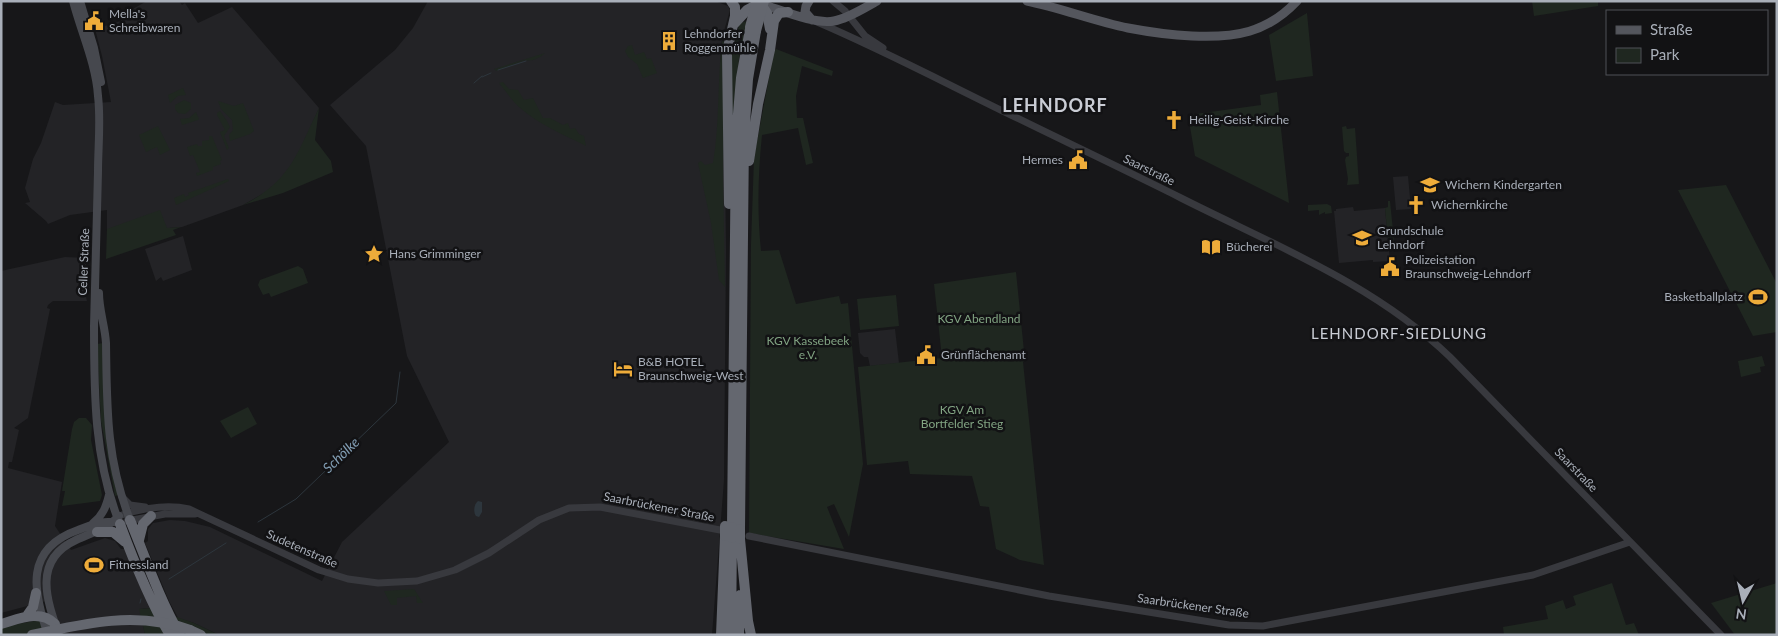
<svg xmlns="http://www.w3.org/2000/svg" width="1778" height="636" font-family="Lato,sans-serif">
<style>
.built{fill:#232326}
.green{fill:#1f2720}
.water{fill:#2d363d}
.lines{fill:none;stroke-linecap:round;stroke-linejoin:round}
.stream{stroke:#2d363d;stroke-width:1}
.tertiary{stroke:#38393e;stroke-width:7}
.secondary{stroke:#46484e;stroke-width:8}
.primary{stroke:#54565d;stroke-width:9}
.motorway{stroke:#64676f;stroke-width:10}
.motorway-bridge{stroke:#64676f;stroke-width:10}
.labels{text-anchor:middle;stroke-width:5;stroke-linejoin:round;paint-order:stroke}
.poi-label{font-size:12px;fill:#a9afb9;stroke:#121214;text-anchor:start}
.street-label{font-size:12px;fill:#a9afb9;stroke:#121214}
.park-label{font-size:12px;fill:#81a382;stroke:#121214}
.water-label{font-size:14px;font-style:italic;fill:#819db3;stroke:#121214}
.quarter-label{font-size:15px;letter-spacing:1px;fill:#cacdd5;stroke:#121214}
.district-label{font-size:18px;font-weight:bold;letter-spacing:1px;fill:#cacdd5;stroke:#121214}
</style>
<rect width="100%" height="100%" fill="#171719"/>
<!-- built -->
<path class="built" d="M 147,1 L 179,1 L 182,5 L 185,3 L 198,23 L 232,7 L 319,108 L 302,147 L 289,169 L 278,182 L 266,192 L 243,205 L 182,227 L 107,233 L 107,210 L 70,215 L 48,224 L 46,221 L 25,203 L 30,202 L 25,188 L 33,159 L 41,143 L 55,102 L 63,105 L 111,102 L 102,56 L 95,29 L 121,21 L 120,16 Z
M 428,1 L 715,1 L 728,6 L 730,10 L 722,38 L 720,62 L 725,163 L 726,251 L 724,480 L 712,635 L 219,635 L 194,623 L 178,618 L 169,601 L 145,543 L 148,541 L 148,529 L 153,523 L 170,520 L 185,521 L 210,527 L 322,581 L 342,542 L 449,442 L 407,356 L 366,146 L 330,105 L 395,50 L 413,28 Z
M 1408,176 L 1411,209 L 1396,210 L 1393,177 Z
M 1353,207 L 1354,211 L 1385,208 L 1390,261 L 1373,262 L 1373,260 L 1339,263 L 1334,211 L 1336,211 L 1336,209 Z
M 183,236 L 192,270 L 163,281 L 161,277 L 156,281 L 145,249 Z
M 65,257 L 86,258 L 85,293 L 87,301 L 53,301 L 48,305 L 47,308 L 50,309 L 28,418 L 14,428 L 19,430 L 12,462 L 9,462 L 8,468 L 62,482 L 55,526 L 71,550 L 105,538 L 115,541 L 121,549 L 125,549 L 151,608 L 140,609 L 145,635 L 62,635 L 50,600 L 1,613 L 1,271 Z
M 895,329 L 899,363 L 870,366 L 868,357 L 864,357 L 860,353 L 858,333 Z"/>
<!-- green -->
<path class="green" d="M 1532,1 L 1598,1 L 1598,6 L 1534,16 Z
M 1307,13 L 1313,76 L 1276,81 L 1269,35 Z
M 747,21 L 739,59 L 733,135 C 731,96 726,61 740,23 Z
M 722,41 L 725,42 L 723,177 L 725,287 L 719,280 L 711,223 L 698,163 L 701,161 L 705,165 L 713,163 C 720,123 717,82 722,41 Z
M 632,45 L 635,55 L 644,52 L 647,59 L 651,58 L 657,73 L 643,78 L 637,64 L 628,57 L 625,51 L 628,46 Z
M 776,49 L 833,71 L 832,76 L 802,66 L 796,96 L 797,118 L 803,118 L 813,163 L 806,165 L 798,128 L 762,135 C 758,174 757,212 761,251 L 779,250 L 796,304 L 839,296 L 841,304 L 848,303 L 863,464 L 849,537 L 834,504 L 827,507 L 844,549 L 749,533 L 751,244 L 754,158 L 774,51 Z
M 545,53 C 540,58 532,62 525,60 L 496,71 L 494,69 Z
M 503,82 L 509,89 L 518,90 L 524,100 L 533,98 L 543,118 L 550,118 L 563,125 L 568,123 L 570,129 L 575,128 L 579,134 L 584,136 L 586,146 C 563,134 539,125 519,107 C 512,101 506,91 499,83 Z
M 183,88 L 186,95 L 178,96 L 170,103 L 168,95 Z
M 1277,92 L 1289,203 L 1195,156 L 1188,115 L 1261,105 L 1260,95 Z
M 184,100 L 191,103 L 191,109 L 185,114 L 178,113 L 175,109 L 175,105 Z
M 218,101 L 234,106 L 243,103 L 254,131 L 250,134 L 230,141 L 229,135 L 233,130 L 232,120 L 221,109 Z
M 319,108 L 315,140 L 331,161 L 333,172 L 283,193 L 243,205 C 291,181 297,153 319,108 Z
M 220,111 L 227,121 L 230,127 L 224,136 L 229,148 L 227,150 L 220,132 L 225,130 L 217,115 L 217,113 Z
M 196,112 L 199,119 L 198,120 L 182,125 L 180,119 L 189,118 Z
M 158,126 L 170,150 L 160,155 L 157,147 L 146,152 L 139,135 Z
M 1346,126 L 1347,129 L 1355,128 L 1359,184 L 1347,185 L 1348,179 L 1345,160 L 1346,157 L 1349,156 L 1349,153 L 1346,153 L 1344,151 L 1342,127 Z
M 209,136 L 212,136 L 222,160 L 220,161 L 221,164 L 213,167 L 213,170 L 197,176 L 196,173 L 200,172 L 193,155 L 190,156 L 187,147 L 197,144 L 198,146 L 202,146 L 202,141 L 209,140 Z
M 228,179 L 229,181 L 176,205 L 174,198 L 184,194 L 185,197 L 189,195 L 188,193 Z
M 1726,185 L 1777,284 L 1777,332 L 1753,336 L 1678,190 Z
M 1388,201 L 1390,201 L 1395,250 L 1389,251 L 1385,208 L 1388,207 Z
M 1327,204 L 1331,206 L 1332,213 L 1325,214 L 1325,212 L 1319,215 L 1319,210 L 1308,211 L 1308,205 Z
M 160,210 L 167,228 L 181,227 L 173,230 L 176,235 L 106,259 L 107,229 Z
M 298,266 L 303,269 L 308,283 L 271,297 L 269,293 L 263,295 L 258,285 L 260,280 Z
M 1016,272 L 1025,361 L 1023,362 L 1044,565 L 1020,560 L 996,549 L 989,507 L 980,506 L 972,476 L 910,474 L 908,461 L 867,465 L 858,367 L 942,358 L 934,284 Z
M 896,295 L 899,326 L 860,330 L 857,299 Z
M 103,343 L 118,495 L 115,496 L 101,421 L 97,344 Z
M 1762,356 L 1765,366 L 1760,367 L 1761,372 L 1741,377 L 1738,361 Z
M 248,407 L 257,424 L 231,438 L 220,421 Z
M 79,418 L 86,418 L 92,425 L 91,440 L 102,495 L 100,501 L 62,506 L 65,491 L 62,491 L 72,429 L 74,422 Z
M 1612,583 L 1626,625 L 1634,623 L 1639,635 L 1504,635 L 1503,627 L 1548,619 L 1545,606 L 1563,600 L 1566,609 L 1576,605 L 1573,596 Z
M 1777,583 L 1777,635 L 1735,635 L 1711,603 Z
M 414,589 L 423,603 L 417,603 L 416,596 L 397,598 L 397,605 L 391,605 L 384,591 Z
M 151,608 L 194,623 L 219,635 L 145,635 L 139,609 Z
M 56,617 L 62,635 L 1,635 L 1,627 Z"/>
<!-- water -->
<path class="water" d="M 478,501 L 482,502 L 482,512 L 479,517 L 476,516 C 473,512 474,504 478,501 Z"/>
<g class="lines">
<!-- stream -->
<path class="stream" d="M 498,70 L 526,61
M 482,77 L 491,73
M 474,83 L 482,76
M 258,522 L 296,499 L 396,403 L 400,372
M 169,579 L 226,543
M 140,603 L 141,599"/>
<!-- tertiary -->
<path class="tertiary" d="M 833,1 L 845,11 L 865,36 L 883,48
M 817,22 C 883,50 947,84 1011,115 C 1068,143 1125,170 1181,198 C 1274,245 1374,284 1450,357 L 1721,635
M 122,497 L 130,505 L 145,507
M 122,515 C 144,508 167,504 189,509 L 319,570 L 348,579 L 378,583 L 417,581 L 455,570 L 489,553 L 539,520 L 569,508 L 600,507 L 720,530
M 127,521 L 165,514 L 195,514
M 749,536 L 1049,596 L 1229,625 L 1263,626 L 1533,575 L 1630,542"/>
<!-- secondary -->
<path class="secondary" d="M 73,1 C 81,32 96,64 98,96 C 101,121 98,147 98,172 C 97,223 95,275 94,326 C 94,392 94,462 120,524
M 80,1 L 94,48 L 101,82
M 99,293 C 99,310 105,326 106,343 C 107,408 106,458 130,520
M 93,523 C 103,515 106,507 109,495
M 48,635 C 33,591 24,549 78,530 C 90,525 102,521 115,522
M 59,635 C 47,601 32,560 76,540 C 91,533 107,529 119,516"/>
<!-- primary -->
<path class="primary" d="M 809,1 L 806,6 L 805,12 L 812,20
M 1027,1 C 1061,8 1094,21 1128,28 C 1149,32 1170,35 1192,36 C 1235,38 1267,33 1297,1
M 758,3 C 779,9 814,25 834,21 C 849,18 864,8 877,1"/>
<!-- motorway -->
<path class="motorway" d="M 734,24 L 747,10 L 760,3 L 767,13 L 770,29
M 749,161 L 758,104 L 770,50 L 774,21 L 779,13 L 788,12
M 729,204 L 727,52 L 735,16 L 735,7 L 731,1
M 130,520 C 146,559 159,598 180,635
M 120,524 C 134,562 149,600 170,635
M 732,527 L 736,138 L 741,78 L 750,29
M 740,529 L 744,138 L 748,79 L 756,31
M 97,532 L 113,532 L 125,542
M 740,539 L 748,621 L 751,635
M 139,540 L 143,524 L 151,516
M 26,617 L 33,607 L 36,593
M 1,624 C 19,619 40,609 55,624
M 190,630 L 201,635
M 721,635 L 725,536
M 731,635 L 732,538
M 739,635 L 740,595"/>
<!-- motorway-bridge -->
<path class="motorway-bridge" d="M 750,27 L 757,1
M 756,31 L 764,1
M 732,527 L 732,538
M 725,536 L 725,526
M 740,539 L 740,529
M 32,635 C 85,623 138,611 190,630"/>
</g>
<!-- icons -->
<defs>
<g id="civic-bare" transform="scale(1.5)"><path d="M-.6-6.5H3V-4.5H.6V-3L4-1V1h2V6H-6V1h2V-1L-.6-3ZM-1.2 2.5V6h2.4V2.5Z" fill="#eeac3a" stroke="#121214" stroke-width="2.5" paint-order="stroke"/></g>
<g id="building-bare" transform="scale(1.5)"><path d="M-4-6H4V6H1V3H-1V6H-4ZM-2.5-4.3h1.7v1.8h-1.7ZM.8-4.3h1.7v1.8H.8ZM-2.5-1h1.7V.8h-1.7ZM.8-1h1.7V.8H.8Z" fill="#eeac3a" stroke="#121214" stroke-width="2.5" paint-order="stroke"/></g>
<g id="church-bare" transform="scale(1.5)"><path d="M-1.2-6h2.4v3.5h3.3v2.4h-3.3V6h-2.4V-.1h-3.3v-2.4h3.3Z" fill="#eeac3a" stroke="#121214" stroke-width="2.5" paint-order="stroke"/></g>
<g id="school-bare" transform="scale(1.5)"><path d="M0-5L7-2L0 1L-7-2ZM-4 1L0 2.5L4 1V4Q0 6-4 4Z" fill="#eeac3a" stroke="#121214" stroke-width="2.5" paint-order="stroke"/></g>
<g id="library-bare" transform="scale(1.5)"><path d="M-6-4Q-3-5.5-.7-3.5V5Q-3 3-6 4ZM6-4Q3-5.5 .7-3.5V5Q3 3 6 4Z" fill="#eeac3a" stroke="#121214" stroke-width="2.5" paint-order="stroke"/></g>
<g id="sight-bare" transform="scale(1.5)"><path d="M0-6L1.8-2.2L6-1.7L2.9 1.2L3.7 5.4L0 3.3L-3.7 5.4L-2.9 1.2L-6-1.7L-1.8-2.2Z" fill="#eeac3a" stroke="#121214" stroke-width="2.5" paint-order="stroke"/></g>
<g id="stadium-bare" transform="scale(1.5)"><path d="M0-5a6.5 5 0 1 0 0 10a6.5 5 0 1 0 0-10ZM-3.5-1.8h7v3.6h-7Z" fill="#eeac3a" stroke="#121214" stroke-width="2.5" paint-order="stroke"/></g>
<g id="hotel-bare" transform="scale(1.5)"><path d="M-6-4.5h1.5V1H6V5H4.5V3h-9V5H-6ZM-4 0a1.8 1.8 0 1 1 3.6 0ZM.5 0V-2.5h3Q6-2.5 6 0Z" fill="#eeac3a" stroke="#121214" stroke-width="2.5" paint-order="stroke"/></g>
</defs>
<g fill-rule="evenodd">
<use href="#civic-bare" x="94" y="21"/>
<use href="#building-bare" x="669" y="41"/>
<use href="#church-bare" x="1174" y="120"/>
<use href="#civic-bare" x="1078" y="160"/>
<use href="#school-bare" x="1430" y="185"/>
<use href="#church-bare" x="1416" y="205"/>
<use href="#school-bare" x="1362" y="238"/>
<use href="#library-bare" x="1211" y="247"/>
<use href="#sight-bare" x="374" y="254"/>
<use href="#civic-bare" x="1390" y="267"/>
<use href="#stadium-bare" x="1758" y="297"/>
<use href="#civic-bare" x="926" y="355"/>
<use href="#hotel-bare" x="623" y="369"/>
<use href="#stadium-bare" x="94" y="565"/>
</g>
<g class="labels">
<!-- poi labels -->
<g class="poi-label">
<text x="109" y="18">Mella's<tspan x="109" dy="14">Schreibwaren</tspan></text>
<text x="684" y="38">Lehndorfer<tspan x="684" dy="14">Roggenmühle</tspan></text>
<text x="1189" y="124">Heilig-Geist-Kirche</text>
<text x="1063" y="164" text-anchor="end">Hermes</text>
<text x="1445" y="189">Wichern Kindergarten</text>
<text x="1431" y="209">Wichernkirche</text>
<text x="1377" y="235">Grundschule<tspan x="1377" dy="14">Lehndorf</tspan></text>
<text x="1226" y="251">Bücherei</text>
<text x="389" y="258">Hans Grimminger</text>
<text x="1405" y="264">Polizeistation<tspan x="1405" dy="14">Braunschweig-Lehndorf</tspan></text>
<text x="1743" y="301" text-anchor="end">Basketballplatz</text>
<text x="941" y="359">Grünflächenamt</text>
<text x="638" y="366">B&amp;B HOTEL<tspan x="638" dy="14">Braunschweig-West</tspan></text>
<text x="109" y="569">Fitnessland</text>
</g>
<!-- street labels -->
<g class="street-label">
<text transform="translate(1149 170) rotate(26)" y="4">Saarstraße</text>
<text transform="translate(84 262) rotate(-88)" y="4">Celler Straße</text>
<text transform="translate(1576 470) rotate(46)" y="4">Saarstraße</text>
<text transform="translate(659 507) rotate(11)" y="4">Saarbrückener Straße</text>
<text transform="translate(302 549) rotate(24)" y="4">Sudetenstraße</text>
<text transform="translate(1193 606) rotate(8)" y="4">Saarbrückener Straße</text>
</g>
<!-- park labels -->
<g class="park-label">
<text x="979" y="323">KGV Abendland</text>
<text x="808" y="345">KGV Kassebeek<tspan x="808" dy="14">e.V.</tspan></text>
<text x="962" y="414">KGV Am<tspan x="962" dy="14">Bortfelder Stieg</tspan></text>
</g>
<!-- water labels -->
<g class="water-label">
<text transform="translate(341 455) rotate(-44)" y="5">Schölke</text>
</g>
<!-- quarter labels -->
<g class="quarter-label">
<text x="1399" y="339">LEHNDORF-SIEDLUNG</text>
</g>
<!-- district labels -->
<g class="district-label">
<text x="1055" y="112">LEHNDORF</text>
</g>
</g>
<!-- border -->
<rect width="1778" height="636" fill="none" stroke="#a9afb9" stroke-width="5"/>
<!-- legend -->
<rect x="1606" y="10" width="162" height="65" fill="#121214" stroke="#4e5156"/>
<rect x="1616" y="26" width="25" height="8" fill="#54565d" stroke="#4e5156"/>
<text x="1650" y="35" font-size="15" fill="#a9afb9">Straße</text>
<rect x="1616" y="48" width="25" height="15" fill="#1f2720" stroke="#4e5156"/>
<text x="1650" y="60" font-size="15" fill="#a9afb9">Park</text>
<!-- north arrow -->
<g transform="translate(1743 601) rotate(188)" stroke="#121214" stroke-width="4" paint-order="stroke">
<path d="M0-4L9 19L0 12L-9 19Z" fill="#a9afb9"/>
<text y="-8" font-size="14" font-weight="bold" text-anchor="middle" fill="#a9afb9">N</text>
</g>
</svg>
